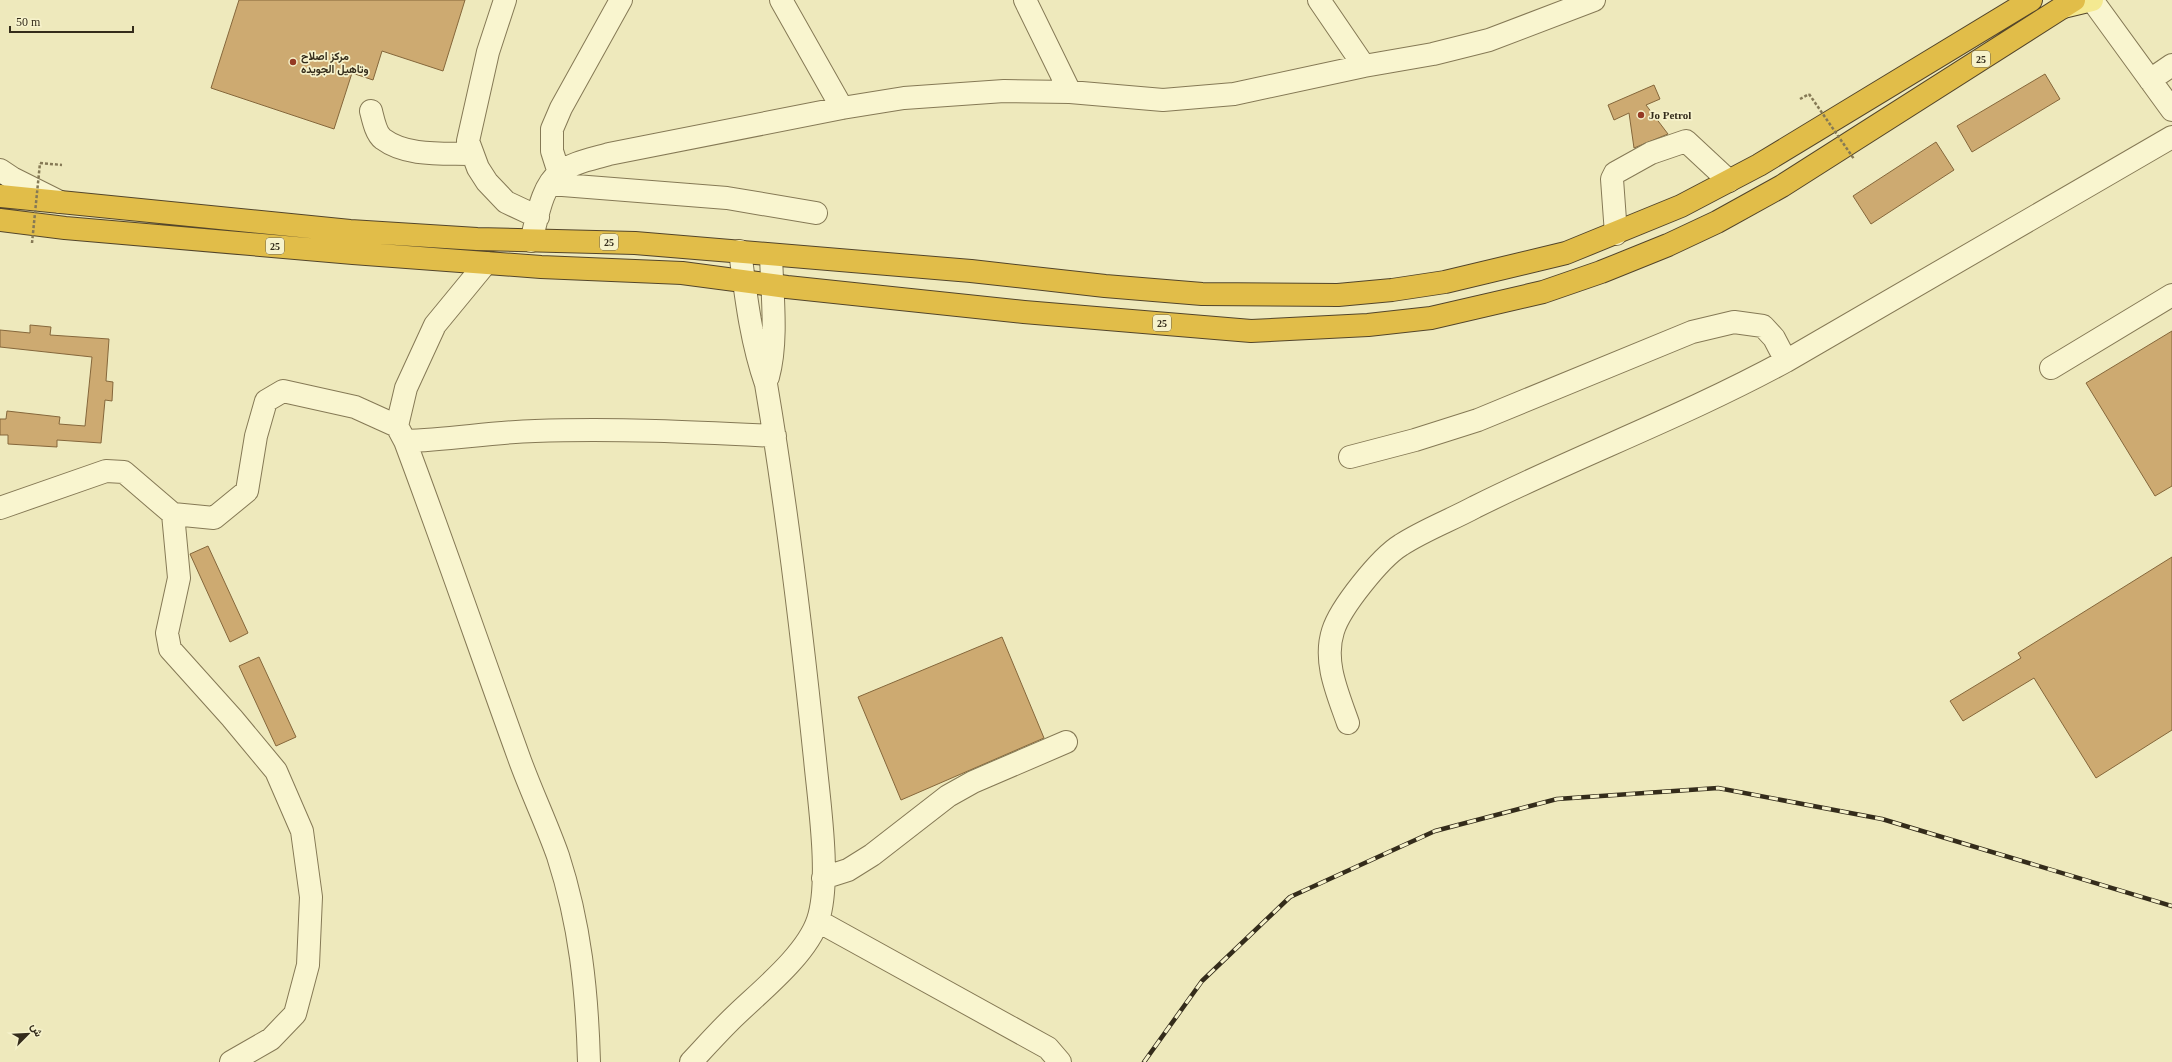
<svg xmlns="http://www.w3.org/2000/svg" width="2172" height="1062" font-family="'Times New Roman',Vazirmatn,serif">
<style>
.building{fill:#cdaa71;stroke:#85673b}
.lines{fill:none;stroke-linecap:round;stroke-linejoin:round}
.minor-casing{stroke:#857955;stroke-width:24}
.major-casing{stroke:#53452a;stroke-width:24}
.highway-casing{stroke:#53452a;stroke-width:24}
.path{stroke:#857955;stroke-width:2.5;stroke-dasharray:3 2;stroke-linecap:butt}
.minor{stroke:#f9f5cf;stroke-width:22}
.major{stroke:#f4e991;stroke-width:22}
.highway{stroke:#e1bd49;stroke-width:22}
.rail-casing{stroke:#342c1b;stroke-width:4.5}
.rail{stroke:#f6f2cb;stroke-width:3;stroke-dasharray:9;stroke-linecap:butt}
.path-bridge{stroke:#857955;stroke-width:2.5;stroke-dasharray:3 2;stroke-linecap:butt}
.poi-dot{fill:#953a24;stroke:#f6f2cb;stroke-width:1.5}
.labels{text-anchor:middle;stroke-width:3.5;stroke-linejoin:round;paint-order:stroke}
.shield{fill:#f6f2cb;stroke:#6e6750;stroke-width:1}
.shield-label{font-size:10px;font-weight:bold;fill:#342c1b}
.poi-label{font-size:11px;font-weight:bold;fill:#342c1b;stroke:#f6f2cb;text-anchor:start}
</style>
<rect width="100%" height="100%" fill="#eee9bc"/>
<!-- building -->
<path class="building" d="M 239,0 L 465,0 L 443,71 L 382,51 L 373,80 L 352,73 L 334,129 L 211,88 Z
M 2045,74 L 2060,99 L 1972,152 L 1957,126 Z
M 1654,85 L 1660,99 L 1646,105 L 1668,134 L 1634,148 L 1629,113 L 1614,120 L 1608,105 Z
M 1936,142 L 1954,170 L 1871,224 L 1853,196 Z
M 30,325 L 51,327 L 50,335 L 109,339 L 106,381 L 113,382 L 112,401 L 105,400 L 101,443 L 57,440 L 57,447 L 8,444 L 8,435 L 0,435 L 0,419 L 6,419 L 7,411 L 60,417 L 59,424 L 85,426 L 92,357 L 0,347 L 0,330 L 30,333 Z
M 2172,331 L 2172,486 L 2155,496 L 2086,383 Z
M 208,546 L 248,633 L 230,642 L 190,554 Z
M 2172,557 L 2172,730 L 2096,778 L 2034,678 L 1963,721 L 1950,701 L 2021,658 L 2018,653 Z
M 1002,637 L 1044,738 L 901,800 L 858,697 Z
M 259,657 L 296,737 L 276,746 L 239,666 Z"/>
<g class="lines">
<!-- minor casing -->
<g class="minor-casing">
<path id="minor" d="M 505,0 L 488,52 L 468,141 L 478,168 L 487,182 L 506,202 L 538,217
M 781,0 L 842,108
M 1025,0 L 1070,92
M 1319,0 L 1364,66
M 2092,0 L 2172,110
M 2150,80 L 2172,65
M 371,111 C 373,119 376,134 383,139 C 407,157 444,153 472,154
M 0,170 L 12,178 L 60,202
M 559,173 L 552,151 L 552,129 L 561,108 L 621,0
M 550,184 L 727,198 L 816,213
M 1616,234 L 1612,179 L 1615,173 L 1651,153 L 1686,141 L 1729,181
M 531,241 C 537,220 541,187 559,173 C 573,162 593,159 609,154 L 842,108 L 904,98 L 1004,91 L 1070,92 L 1163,100 L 1234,94 L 1364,66 L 1433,54 L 1489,40 L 1594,0
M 486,263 L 435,325 L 406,388 L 397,426 L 405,441 C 444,545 480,650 518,755 C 530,789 546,822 558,856 C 580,924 587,990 589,1062
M 2051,368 L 2172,295
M 768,377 C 778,341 772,293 771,255
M 405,441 C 449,440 492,432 535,431 C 615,428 695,432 775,436
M 1350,457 L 1415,440 L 1478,420 L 1692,332 L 1734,322 L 1763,326 L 1774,338 L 1786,361
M 0,508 L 106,471 L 124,472 L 173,514 L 214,518 L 247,491 L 256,436 L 266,401 L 283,391 L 355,407 L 397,426
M 173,514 L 179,578 L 167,633 L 170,649 L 232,718 L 276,771 L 302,831 L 311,897 L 308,965 L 295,1014 L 271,1039 L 231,1062
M 1348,723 C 1338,694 1323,662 1333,631 C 1340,608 1380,558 1401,545 C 1424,530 1451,520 1475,507 C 1577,456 1685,416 1786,361 L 2172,137
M 823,878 L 848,870 L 872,855 L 948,796 L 973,782 L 1066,742
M 818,921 L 1048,1048 L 1060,1062
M 691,1062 C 706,1046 721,1029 737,1014 C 762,990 807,954 818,920 C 831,880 819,802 815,759 C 802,634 787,508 766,384 C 751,341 746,297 740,251"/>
</g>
<!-- major casing -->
<g class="major-casing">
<path id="major" d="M 2063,7 L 2092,0"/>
</g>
<!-- highway casing -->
<g class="highway-casing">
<path id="highway" d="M 0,196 L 350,231 L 477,239 L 635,243 L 971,271 L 1105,286 L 1202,294 L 1338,295 L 1392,290 L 1445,282 L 1566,253 L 1681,206 L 1759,165 L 2031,0
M 0,220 L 65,228 L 353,253 L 541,267 L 682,273 L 787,287 L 1024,312 L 1251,331 L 1368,325 L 1431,318 L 1543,292 L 1601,272 L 1668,245 L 1717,222 L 1782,186 L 2074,0"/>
</g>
<!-- path -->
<path class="path" d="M 1800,99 L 1809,94
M 40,163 L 62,165"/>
<!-- minor -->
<use href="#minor" class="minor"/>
<!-- major -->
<use href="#major" class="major"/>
<!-- highway -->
<use href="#highway" class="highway"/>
<!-- rail casing -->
<g class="rail-casing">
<path id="rail" d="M 1144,1062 L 1202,981 L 1290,897 L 1435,831 L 1557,799 L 1718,788 L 1882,819 L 2172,906"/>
</g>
<!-- rail -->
<use href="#rail" class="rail"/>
<!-- path-bridge -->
<path class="path-bridge" d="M 1809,94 L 1854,159
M 32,243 L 40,163"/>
</g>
<!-- markers -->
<g class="poi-dot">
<circle cx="293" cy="62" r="4"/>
<circle cx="1641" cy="115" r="4"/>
</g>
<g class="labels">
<!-- shield labels -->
<g class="shield">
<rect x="1972" y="51" width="18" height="16" rx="3"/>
<rect x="600" y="234" width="18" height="16" rx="3"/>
<rect x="266" y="238" width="18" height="16" rx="3"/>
<rect x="1153" y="315" width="18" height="16" rx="3"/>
</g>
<g class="shield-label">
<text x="1981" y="63">25</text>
<text x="609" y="246">25</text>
<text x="275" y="250">25</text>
<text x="1162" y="327">25</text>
</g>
<!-- poi labels -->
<g class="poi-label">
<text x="301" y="60">مركز اصلاح<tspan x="301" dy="13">وتاهيل الجويده</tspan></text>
<text x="1649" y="119">Jo Petrol</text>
</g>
</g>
<!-- north arrow -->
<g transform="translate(28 1034) rotate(66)" stroke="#f6f2cb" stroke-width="3" paint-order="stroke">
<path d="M0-3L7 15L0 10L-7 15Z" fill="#342c1b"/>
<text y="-6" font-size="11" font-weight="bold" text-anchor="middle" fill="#342c1b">ش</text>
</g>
<!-- scale -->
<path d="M10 26v6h123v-6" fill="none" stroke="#342c1b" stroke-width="2"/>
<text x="16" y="26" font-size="12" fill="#342c1b" stroke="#f6f2cb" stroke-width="3" paint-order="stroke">50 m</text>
</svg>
